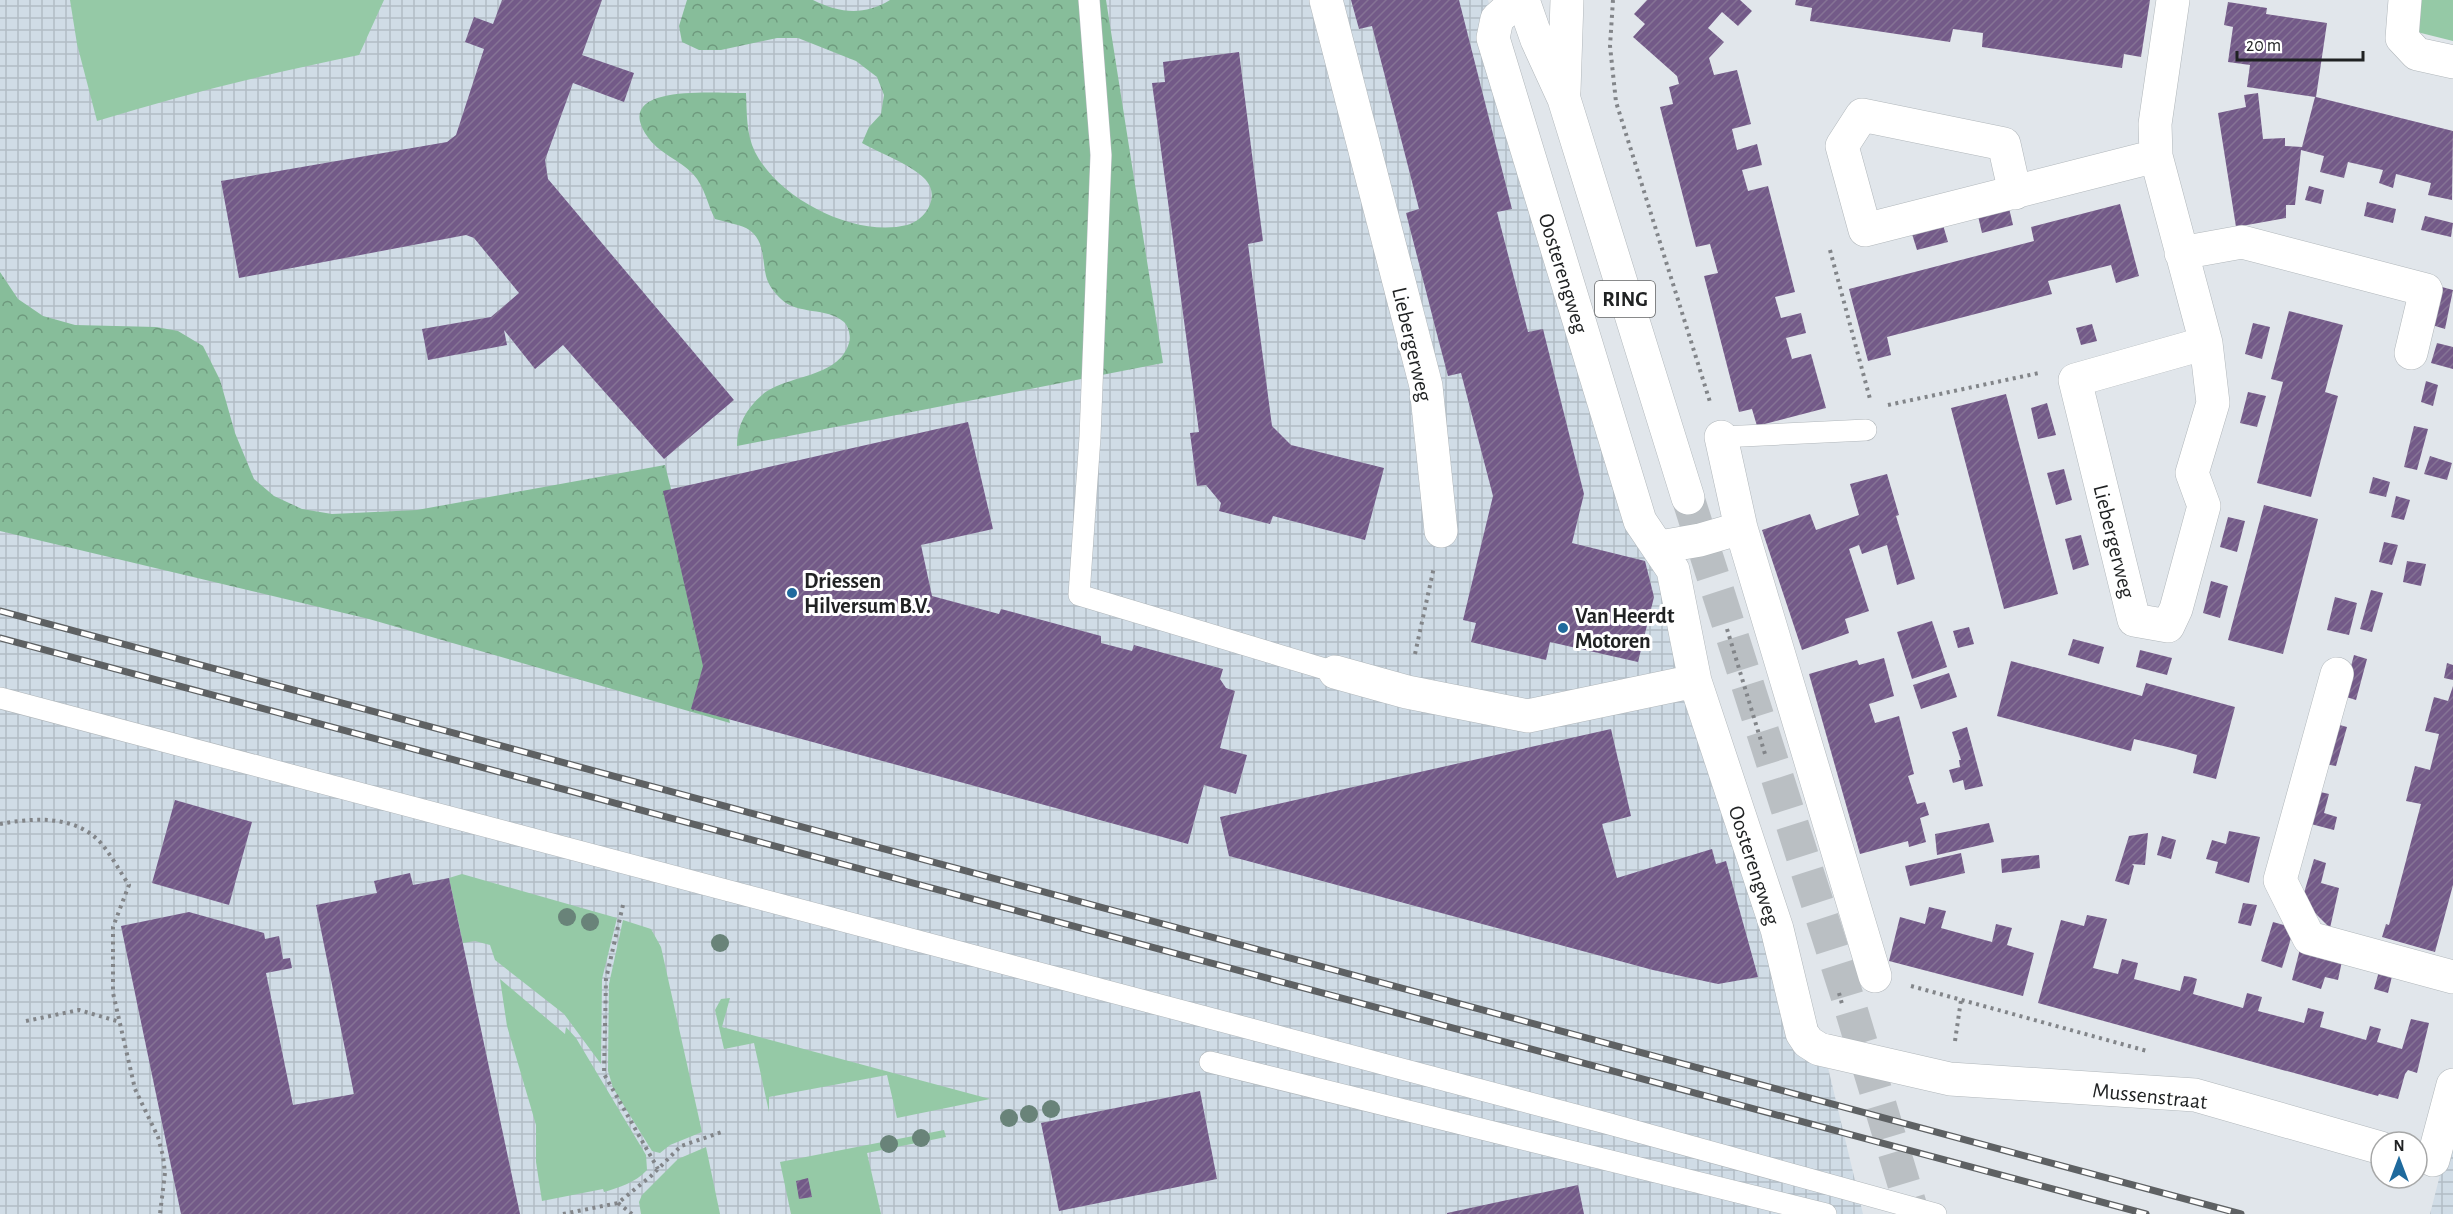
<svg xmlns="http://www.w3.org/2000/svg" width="2453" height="1214" font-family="'Alegreya Sans',sans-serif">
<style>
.industrial{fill:url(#industrial-grid)}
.grass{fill:#95c9a6}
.forest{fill:url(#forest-crowns)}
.building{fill:url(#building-hatch)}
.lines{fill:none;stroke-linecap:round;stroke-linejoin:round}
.primary-tunnel{stroke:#babfc3;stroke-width:33;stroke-dasharray:33 16;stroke-linecap:butt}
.service-casing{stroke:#b1b7bb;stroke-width:22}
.minor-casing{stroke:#b1b7bb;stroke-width:34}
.primary-casing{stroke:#b1b7bb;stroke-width:34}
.path{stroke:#828589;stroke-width:4;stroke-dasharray:3 4.5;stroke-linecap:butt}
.service{stroke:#fff;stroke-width:21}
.minor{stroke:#fff;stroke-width:33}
.primary{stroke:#fff;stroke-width:33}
.rail-casing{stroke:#5e6163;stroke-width:7}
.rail{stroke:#fff;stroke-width:4.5;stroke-dasharray:14;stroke-linecap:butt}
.tree{fill:#698379}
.poi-dot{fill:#1f6a9d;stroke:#fff;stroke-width:2}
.labels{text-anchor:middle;stroke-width:6;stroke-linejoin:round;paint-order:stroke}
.shield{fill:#fff;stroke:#636465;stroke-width:1.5}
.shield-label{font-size:21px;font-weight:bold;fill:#202223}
.street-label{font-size:22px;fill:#202223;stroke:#fff}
.poi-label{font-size:22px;font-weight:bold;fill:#202223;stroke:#fff;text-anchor:start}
</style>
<defs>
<pattern id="industrial-grid" width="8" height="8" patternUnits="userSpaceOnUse" patternTransform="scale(1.5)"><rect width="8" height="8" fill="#d0dce6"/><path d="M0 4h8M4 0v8" fill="none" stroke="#b2bcc5"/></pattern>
<pattern id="forest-crowns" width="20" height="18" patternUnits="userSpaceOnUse" patternTransform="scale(1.5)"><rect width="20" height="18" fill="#87bd9a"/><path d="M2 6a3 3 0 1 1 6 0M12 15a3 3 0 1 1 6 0" fill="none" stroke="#6e997d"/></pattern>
<pattern id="building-hatch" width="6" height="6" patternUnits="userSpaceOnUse" patternTransform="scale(1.5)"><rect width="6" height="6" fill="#735a88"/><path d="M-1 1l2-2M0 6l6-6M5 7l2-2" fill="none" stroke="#857395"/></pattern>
</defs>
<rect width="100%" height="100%" fill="#e1e6eb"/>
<!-- industrial -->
<path class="industrial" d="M 0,0 L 1488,0 L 1643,491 L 1819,1030 L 1863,1214 L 0,1214 Z
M 2453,1124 L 2453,1214 L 2430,1214 Z"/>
<!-- grass -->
<path class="grass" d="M 70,0 L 384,0 L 359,55 C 271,73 184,94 97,121 L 77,44 Z
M 2414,0 L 2453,0 L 2453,41 L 2413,31 Z
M 462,874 L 617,918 L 602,979 L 601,1064 L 564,1014 L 495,960 L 490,945 L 475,941 L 463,943 L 449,878 Z
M 623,920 L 651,929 L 661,947 L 702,1132 L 670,1145 L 660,1153 L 652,1151 L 613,1088 L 608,1071 L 609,984 Z
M 500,979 L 565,1034 L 566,1027 L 576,1038 L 646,1155 L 647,1170 C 635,1183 620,1187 604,1192 L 603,1189 L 542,1201 L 536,1162 L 536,1125 L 507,1026 Z
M 730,998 L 722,1027 L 990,1099 L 897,1118 L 887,1075 L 769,1097 L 769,1112 L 754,1043 L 724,1049 L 715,1010 L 721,999 Z
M 944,1130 L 946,1137 L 867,1153 L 881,1214 L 791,1214 L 780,1162 Z
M 706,1147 L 720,1214 L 641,1214 L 639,1202 L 642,1195 L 678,1159 Z"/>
<!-- forest -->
<path class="forest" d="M 687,0 L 813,0 C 839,13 864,16 890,0 L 1106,0 L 1163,363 L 737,446 C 737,425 746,409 762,395 C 787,374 838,379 849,343 C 851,337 849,327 844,322 C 827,307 797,315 781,299 C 775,293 768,285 766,276 C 762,259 765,238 746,228 C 737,224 725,222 715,219 C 707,204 705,187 693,174 C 680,160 658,153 647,136 C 610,82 720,94 746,93 C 747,113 746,134 755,152 C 779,199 855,238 907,225 C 926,220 941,196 925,179 C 909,163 881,154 862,143 L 869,127 L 881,114 L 884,95 L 877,77 L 856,61 L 798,38 L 777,38 L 721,50 L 699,50 L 682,42 L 679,26 Z
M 0,272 L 18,299 L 43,316 L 75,325 L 156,327 L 178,331 L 203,346 L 220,380 L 235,433 L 254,479 L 274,496 L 302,509 L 332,514 L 417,510 L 665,465 L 730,723 L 369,619 L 0,531 Z"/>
<!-- building -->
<path class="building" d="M 502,0 L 602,0 L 582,55 L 634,73 L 624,102 L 573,83 L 545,160 L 548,179 L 734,400 L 664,459 L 563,345 L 535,369 L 504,330 L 507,345 L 428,360 L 422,329 L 491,317 L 519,293 L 474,238 L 466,235 L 239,278 L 221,181 L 447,142 L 456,135 L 484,49 L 465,42 L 474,17 L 493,24 Z
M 1351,0 L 1459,0 L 1512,209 L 1497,212 L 1528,332 L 1543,329 L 1584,494 L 1572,543 L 1645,561 L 1654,597 L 1638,662 L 1550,642 L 1546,660 L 1471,642 L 1476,623 L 1463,620 L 1493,496 L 1461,373 L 1448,376 L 1439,342 L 1406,213 L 1419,209 L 1372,26 L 1359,29 Z
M 1647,0 L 1740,0 L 1752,11 L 1738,26 L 1722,12 L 1708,28 L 1724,42 L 1709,58 L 1714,75 L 1737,70 L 1751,124 L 1732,129 L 1737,150 L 1757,144 L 1762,165 L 1742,170 L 1748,191 L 1768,186 L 1795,292 L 1775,297 L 1781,318 L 1801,313 L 1806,333 L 1786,338 L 1792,359 L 1811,354 L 1826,408 L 1757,426 L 1752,409 L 1739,412 L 1704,276 L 1718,273 L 1710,244 L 1696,247 L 1660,107 L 1673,104 L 1669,87 L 1679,84 L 1677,76 L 1633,37 L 1645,24 L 1634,14 Z
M 1796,0 L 2150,0 L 2141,57 L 2124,54 L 2122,68 L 1982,47 L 1983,33 L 1953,29 L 1950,42 L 1810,21 L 1812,8 L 1795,5 Z
M 2228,2 L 2267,8 L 2266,14 L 2327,23 L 2316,97 L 2453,131 L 2452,200 L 2428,195 L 2431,183 L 2396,174 L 2393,188 L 2379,183 L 2383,170 L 2348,162 L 2344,178 L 2320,172 L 2324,156 L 2301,150 L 2295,205 L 2286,205 L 2286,218 L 2236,227 L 2218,113 L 2246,107 L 2244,95 L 2258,93 L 2263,139 L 2285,138 L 2285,146 L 2302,147 L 2315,97 L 2247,87 L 2250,65 L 2228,62 L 2233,27 L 2224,25 Z
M 1239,52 L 1263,241 L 1248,244 L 1272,426 L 1291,445 L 1384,468 L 1365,540 L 1273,516 L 1270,524 L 1219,511 L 1221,503 L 1206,485 L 1197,486 L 1190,433 L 1199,432 L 1152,83 L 1165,82 L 1163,62 Z
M 2309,186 L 2324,190 L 2321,204 L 2305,200 Z
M 2367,202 L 2396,209 L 2393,223 L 2364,216 Z
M 2120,204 L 2139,276 L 2116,283 L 2111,265 L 2048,281 L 2052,294 L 1887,337 L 1891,355 L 1868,361 L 1849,289 L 2034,241 L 2031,227 Z
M 2009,208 L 2013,225 L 1982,233 L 1978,216 Z
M 2425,216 L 2453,223 L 2451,237 L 2421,230 Z
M 1943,225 L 1948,242 L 1917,250 L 1912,234 Z
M 2442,287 L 2453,290 L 2445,329 L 2432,325 Z
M 2289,311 L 2343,325 L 2325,392 L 2338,396 L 2311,497 L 2257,483 L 2283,382 L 2271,379 Z
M 2253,323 L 2270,327 L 2262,359 L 2245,354 Z
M 2092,324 L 2097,341 L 2081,345 L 2076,328 Z
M 2437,343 L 2453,347 L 2453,369 L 2431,363 Z
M 2426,381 L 2438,385 L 2433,406 L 2421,402 Z
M 2248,392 L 2266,396 L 2257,427 L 2240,423 Z
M 2006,394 L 2058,594 L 2004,609 L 1951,408 Z
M 2047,403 L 2056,435 L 2038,439 L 2031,408 Z
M 968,422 L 993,529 L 921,545 L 932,596 L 999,614 L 1001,609 L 1101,636 L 1101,643 L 1132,651 L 1134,645 L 1223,669 L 1220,679 L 1226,688 L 1235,691 L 1220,748 L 1247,755 L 1236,794 L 1204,785 L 1188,844 L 691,709 L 703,666 L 663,491 Z
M 2414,426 L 2428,429 L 2417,470 L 2404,467 Z
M 2430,456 L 2452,463 L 2447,480 L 2424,474 Z
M 2064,469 L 2072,500 L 2056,505 L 2047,473 Z
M 1887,474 L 1899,515 L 1896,516 L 1915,579 L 1897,585 L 1887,545 L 1862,554 L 1859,545 L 1849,549 L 1869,611 L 1845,619 L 1849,633 L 1802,650 L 1762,530 L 1810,514 L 1816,530 L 1859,515 L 1850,484 Z
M 2373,477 L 2390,482 L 2386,497 L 2369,493 Z
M 2396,496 L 2410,500 L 2404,520 L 2391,517 Z
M 2264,505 L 2318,519 L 2283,654 L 2228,640 Z
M 2228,517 L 2245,521 L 2237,552 L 2220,547 Z
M 2081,535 L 2089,565 L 2073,570 L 2065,539 Z
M 2384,542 L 2398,545 L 2392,565 L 2379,562 Z
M 2407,561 L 2426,564 L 2421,586 L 2403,582 Z
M 2211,581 L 2228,586 L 2220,618 L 2203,613 Z
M 2371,590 L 2383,593 L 2372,632 L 2360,629 Z
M 2335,597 L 2357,603 L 2349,635 L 2327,630 Z
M 1932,621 L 1947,667 L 1912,679 L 1897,632 Z
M 1969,627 L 1974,644 L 1958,648 L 1953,631 Z
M 2073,639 L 2104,647 L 2099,664 L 2068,655 Z
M 2140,650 L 2172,658 L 2167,675 L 2136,667 Z
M 2354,655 L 2367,659 L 2356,700 L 2343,696 Z
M 1884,658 L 1894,696 L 1869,704 L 1875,723 L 1899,716 L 1914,774 L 1908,776 L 1917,804 L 1925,802 L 1929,815 L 1920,818 L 1926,842 L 1909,847 L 1908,841 L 1860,854 L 1809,674 L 1857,660 L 1859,665 Z
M 2011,661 L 2142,696 L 2146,683 L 2235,707 L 2216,779 L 2193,773 L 2197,755 L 2176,749 L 2134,739 L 2131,751 L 1997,716 Z
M 2447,663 L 2453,665 L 2453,680 L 2444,678 Z
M 1949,673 L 1957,697 L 1921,709 L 1913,685 Z
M 2453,686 L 2453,885 L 2435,952 L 2382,937 L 2386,924 L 2389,925 L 2421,804 L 2406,801 L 2415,766 L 2430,770 L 2439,734 L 2425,731 L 2434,697 L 2448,701 Z
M 2336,724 L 2347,727 L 2336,766 L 2325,764 Z
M 1967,727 L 1983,786 L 1965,790 L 1963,780 L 1953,783 L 1949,770 L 1960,767 L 1959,760 L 1961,760 L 1952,732 Z
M 1611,729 L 1631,816 L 1602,824 L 1617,878 L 1712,849 L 1716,864 L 1726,861 L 1758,977 L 1718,984 L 1653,970 L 1229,856 L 1220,817 Z
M 2316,791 L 2329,794 L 2324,813 L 2337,817 L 2334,830 L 2307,823 Z
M 175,800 L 252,822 L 229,905 L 152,883 Z
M 1989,823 L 1994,842 L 1937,855 L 1935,834 Z
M 2229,831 L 2260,837 L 2249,883 L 2215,873 L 2218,862 L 2206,859 L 2212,840 L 2226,844 Z
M 2148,833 L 2145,865 L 2132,864 L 2134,866 L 2129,885 L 2115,881 L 2129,836 Z
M 2162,836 L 2176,840 L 2171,859 L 2157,855 Z
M 1961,853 L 1965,873 L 1910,886 L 1905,866 Z
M 2039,855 L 2040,868 L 2002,873 L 2001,859 Z
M 2314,859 L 2326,863 L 2321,883 L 2339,888 L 2330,928 L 2302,900 Z
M 410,873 L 413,885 L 449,878 L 520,1214 L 181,1214 L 121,926 L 189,912 L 264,933 L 265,939 L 279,936 L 283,959 L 290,958 L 292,968 L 266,973 L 293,1105 L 354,1094 L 316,905 L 377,893 L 374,881 Z
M 2243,903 L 2257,905 L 2251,926 L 2238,923 Z
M 1929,907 L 1946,911 L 1941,928 L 1992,942 L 1996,924 L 2012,928 L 2007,945 L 2034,953 L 2023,996 L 1889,961 L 1900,917 L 1925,924 Z
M 2087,915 L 2107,919 L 2093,968 L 2118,974 L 2122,959 L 2138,963 L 2134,979 L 2180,991 L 2184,976 L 2191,977 L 2197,979 L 2193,994 L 2243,1008 L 2247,993 L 2262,997 L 2258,1011 L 2304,1023 L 2308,1008 L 2324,1012 L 2320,1027 L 2366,1040 L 2370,1026 L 2381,1029 L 2377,1042 L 2402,1049 L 2411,1019 L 2429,1023 L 2417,1073 L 2408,1070 L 2405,1074 L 2398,1099 L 2379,1094 L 2378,1096 L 2038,1003 L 2061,920 L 2084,926 Z
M 2273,922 L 2294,928 L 2282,968 L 2261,961 Z
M 2300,949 L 2342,961 L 2338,980 L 2325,977 L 2321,989 L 2292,980 Z
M 2380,968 L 2393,972 L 2388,993 L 2374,989 Z
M 1200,1091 L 1217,1179 L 1059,1211 L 1041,1123 Z
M 808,1178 L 812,1197 L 799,1199 L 796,1181 Z
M 1578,1185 L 1584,1214 L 1447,1214 L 1447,1213 Z"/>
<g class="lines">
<!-- primary-tunnel -->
<path class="primary-tunnel" d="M 1688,498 L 1847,996 L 1913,1214"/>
<!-- service casing -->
<g class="service-casing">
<path id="service" d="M 1089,0 L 1101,155 L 1090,437 L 1079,595 L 1335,672
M 1721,437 L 1866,430
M 0,698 L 1606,1123 L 1936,1214
M 1210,1062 L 1826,1214"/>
</g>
<!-- minor casing -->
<g class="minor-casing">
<path id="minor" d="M 1326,0 L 1426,386 L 1441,531
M 1518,0 L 1497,19 L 1493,38 L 1640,521 L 1673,570 L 1695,681 L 1777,929 L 1802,1033 L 1808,1042 L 1819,1049 L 1950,1079 L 2195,1095 L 2381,1148
M 2173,0 L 2155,124 L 2156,156 L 2206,343 L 2213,403 L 2192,473 L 2204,506 L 2176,609 L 2168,626 L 2134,620 L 2075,380 L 2206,343
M 2405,0 L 2402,38 L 2417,54 L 2453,62
M 2015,193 L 2004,144 L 1862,115 L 1842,146 L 1865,230 L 2156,156
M 2181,253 L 2242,242 L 2426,290 L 2411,353
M 1721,437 L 1741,528 L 1875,976
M 1660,547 L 1700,540 L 1741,528
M 1335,672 L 1407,692 L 1528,716 L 1695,681
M 2337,674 L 2280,880 L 2309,938 L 2453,977
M 2433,1160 L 2453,1085"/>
</g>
<!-- primary casing -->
<g class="primary-casing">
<path id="primary" d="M 1523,0 L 1537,40 L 1564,99 L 1688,498
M 1564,91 L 1567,0"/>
</g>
<!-- path -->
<path class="path" d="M 1613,0 L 1610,46 L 1616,102 L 1710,402
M 1830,250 L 1870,399
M 1888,405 L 2039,373
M 1727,629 L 1765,754
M 1415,654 L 1434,567
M 0,824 C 32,818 71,815 97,839 C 108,849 120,872 129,885 L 113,927 L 113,993 L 135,1089 L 158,1137 L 163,1156 L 165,1173 L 160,1214
M 623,905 L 606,979 L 604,1074 L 658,1169
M 1911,986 L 2147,1051
M 1839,993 L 1842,1004
M 26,1021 L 79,1010 L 117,1021
M 1955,1041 L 1961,1000
M 618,1203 L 632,1214
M 563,1214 L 618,1203 L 651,1176 L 681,1146 L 722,1132"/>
<!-- service -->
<use href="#service" class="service"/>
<!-- minor -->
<use href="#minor" class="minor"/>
<!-- primary -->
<use href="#primary" class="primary"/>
<!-- rail casing -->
<g class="rail-casing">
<path id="rail" d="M 0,611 L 2241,1214
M 0,638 L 2146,1214"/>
</g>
<!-- rail -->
<use href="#rail" class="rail"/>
</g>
<!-- trees -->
<g class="tree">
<circle cx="567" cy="917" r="9"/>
<circle cx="590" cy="922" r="9"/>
<circle cx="720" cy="943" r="9"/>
<circle cx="1051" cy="1109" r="9"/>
<circle cx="1029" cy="1114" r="9"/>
<circle cx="1009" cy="1118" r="9"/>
<circle cx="921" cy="1138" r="9"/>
<circle cx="889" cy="1144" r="9"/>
</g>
<!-- markers -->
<g class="poi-dot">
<circle cx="792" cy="593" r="6"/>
<circle cx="1563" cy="628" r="6"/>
</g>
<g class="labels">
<!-- shield labels -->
<rect class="shield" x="1595" y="281" width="60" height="36" rx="4.5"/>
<g class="shield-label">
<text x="1625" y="306">RING</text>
</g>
<!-- street labels -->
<g class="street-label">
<text transform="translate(1564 273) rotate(73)" y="8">Oosterengweg</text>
<text transform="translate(1413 344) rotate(77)" y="8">Liebergerweg</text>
<text transform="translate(2115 541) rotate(76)" y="8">Liebergerweg</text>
<text transform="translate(1755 865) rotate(72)" y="8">Oosterengweg</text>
<text transform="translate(2150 1095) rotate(6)" y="8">Mussenstraat</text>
</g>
<!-- poi labels -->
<g class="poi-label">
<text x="804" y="588">Driessen<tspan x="804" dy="25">Hilversum B.V.</tspan></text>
<text x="1575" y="623">Van Heerdt<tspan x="1575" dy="25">Motoren</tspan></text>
</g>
</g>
<!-- north arrow -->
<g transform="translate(2399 1160)"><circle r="28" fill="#ffffff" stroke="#a6a7a7" stroke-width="1.5"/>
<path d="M0-4.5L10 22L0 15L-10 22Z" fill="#1f6a9d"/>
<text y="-9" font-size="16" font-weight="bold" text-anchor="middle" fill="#202223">N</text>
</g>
<!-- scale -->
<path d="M2237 51v9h126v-9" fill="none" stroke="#202223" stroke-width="3"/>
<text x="2246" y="51" font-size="18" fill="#202223" stroke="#ffffff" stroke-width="4.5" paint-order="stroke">20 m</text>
</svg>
